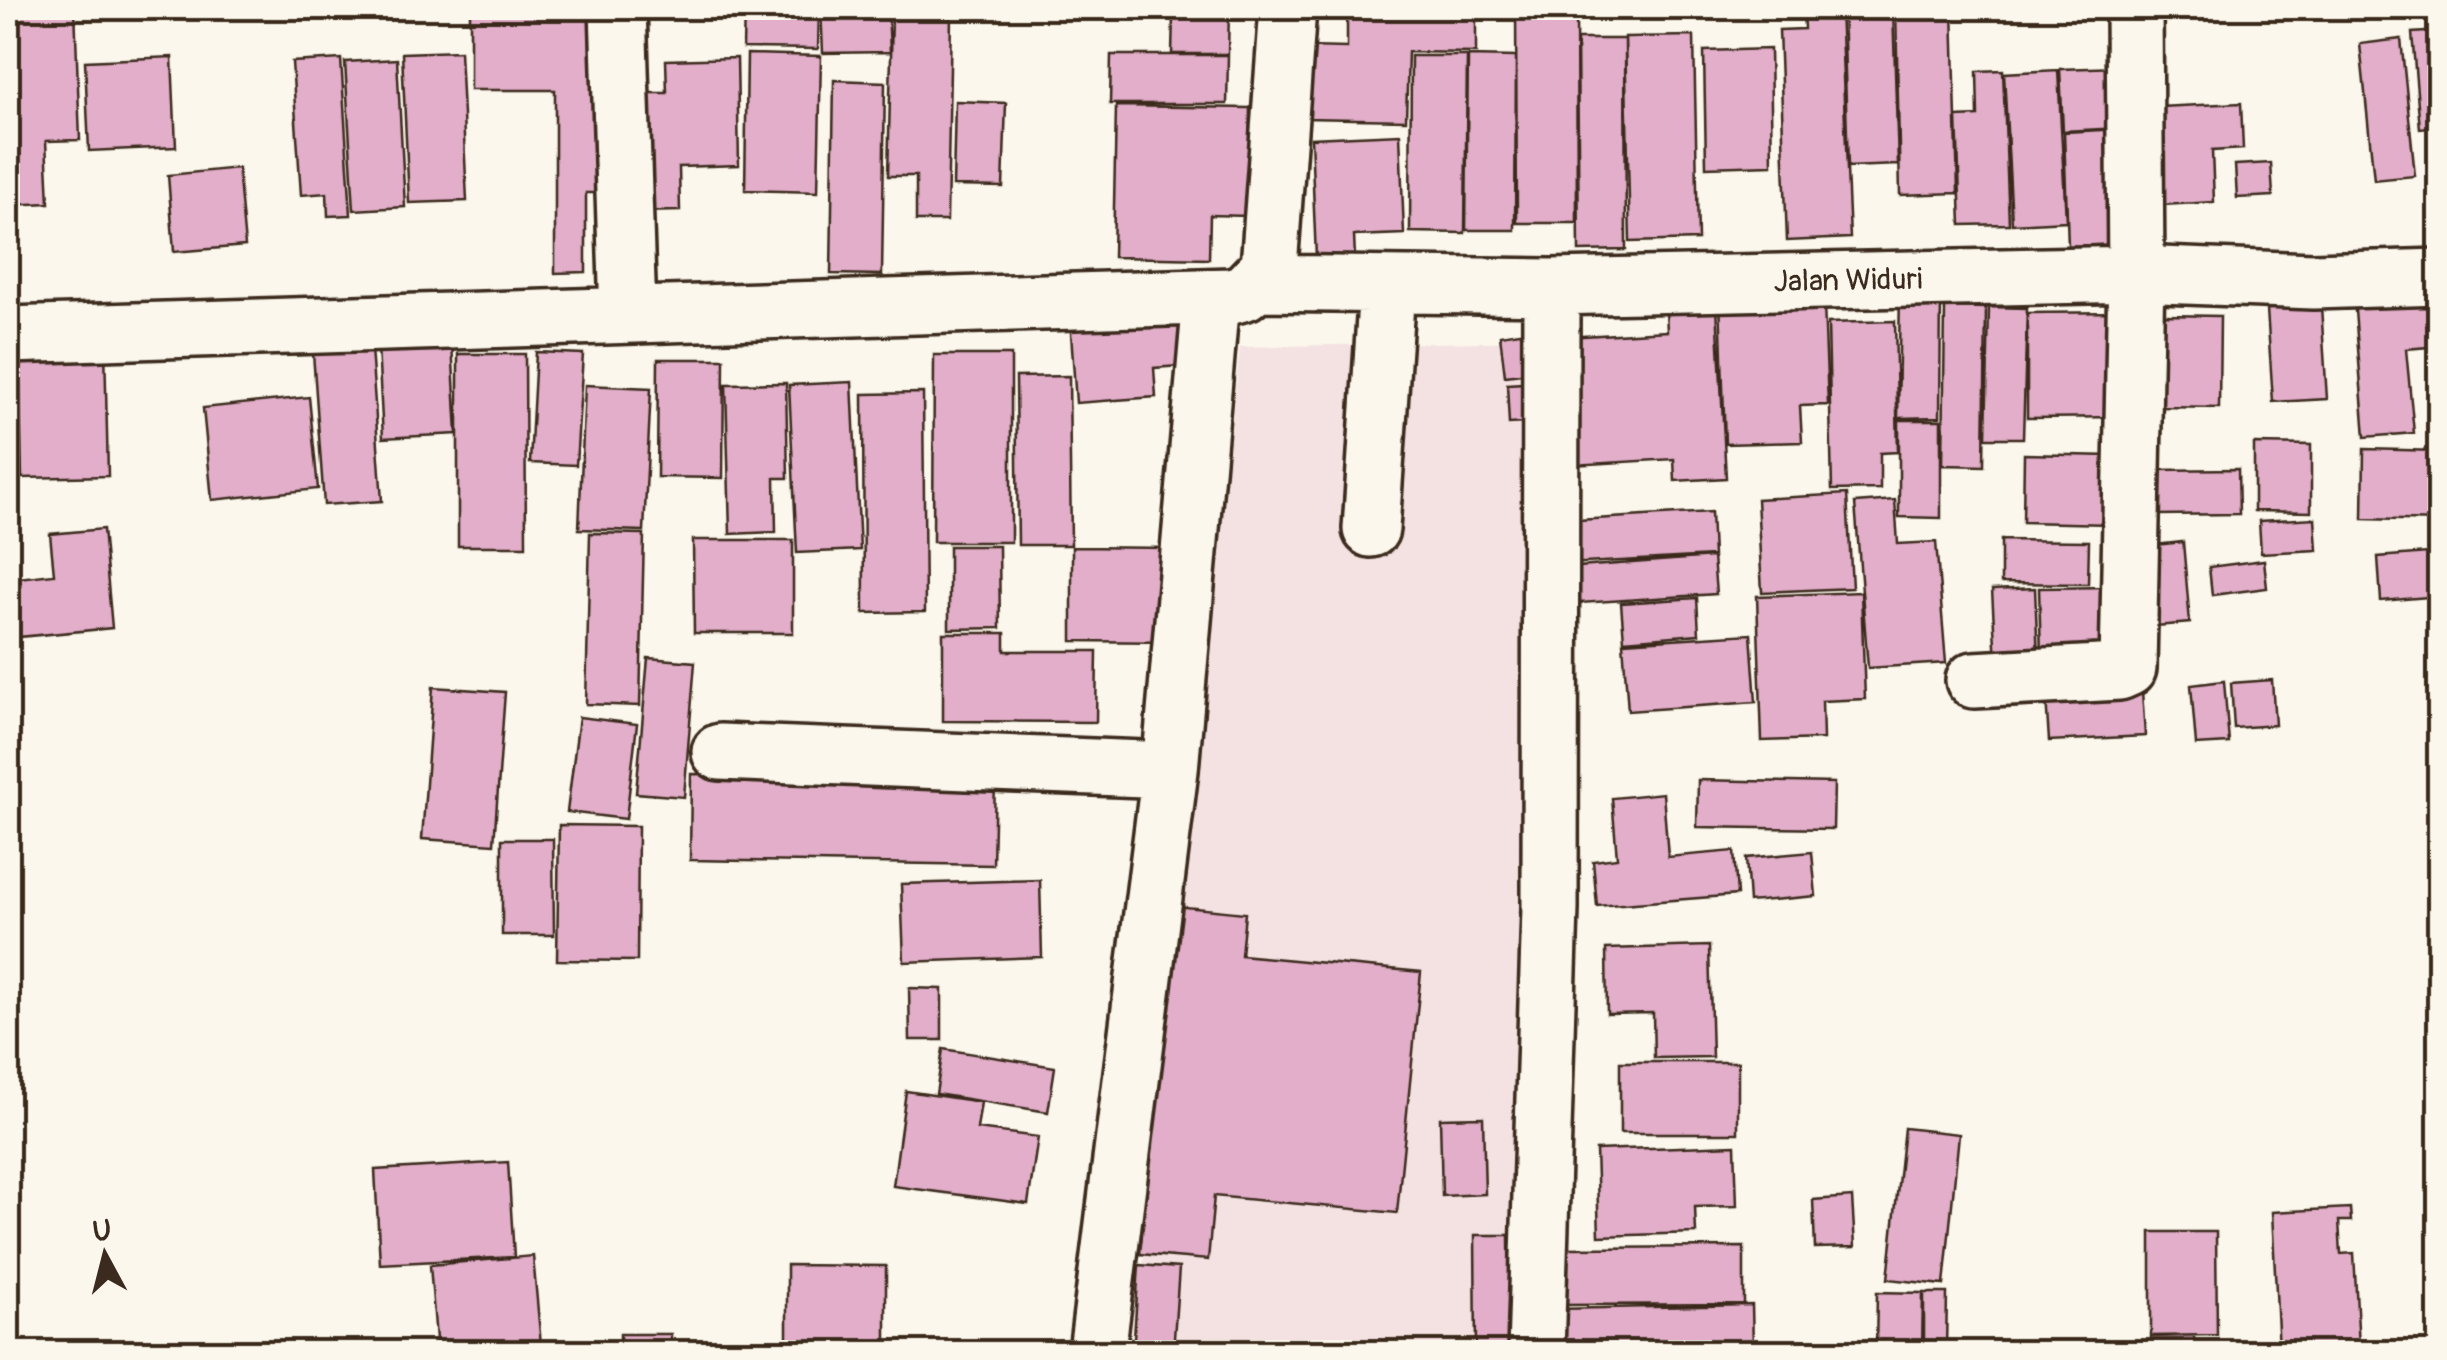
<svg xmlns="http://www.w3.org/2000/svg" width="2447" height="1360" font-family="Pangolin,sans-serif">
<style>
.built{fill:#f4e1e2}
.building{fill:#e2aec9;stroke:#3b2a1e;stroke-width:2.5}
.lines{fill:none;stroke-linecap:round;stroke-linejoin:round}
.minor-casing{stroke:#3b2a1e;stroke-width:62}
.minor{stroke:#fbf7ec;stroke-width:55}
.labels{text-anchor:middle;stroke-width:10;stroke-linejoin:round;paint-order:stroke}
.street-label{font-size:30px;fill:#3b2a1e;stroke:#fbf7ec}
</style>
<rect width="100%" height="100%" fill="#fbf7ec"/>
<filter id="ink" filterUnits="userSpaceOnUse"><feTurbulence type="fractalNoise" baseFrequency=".01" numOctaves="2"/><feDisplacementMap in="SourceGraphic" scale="20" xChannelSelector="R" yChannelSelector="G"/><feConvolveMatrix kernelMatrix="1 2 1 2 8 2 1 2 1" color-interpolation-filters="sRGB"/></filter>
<g filter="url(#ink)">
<!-- built -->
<path class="built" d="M 1539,341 L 1509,1352 L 1134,1352 L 1240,347 Z"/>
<!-- building -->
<path class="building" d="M 8,8 L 75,8 L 80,140 L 46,141 L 49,203 L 8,205 Z
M 470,8 L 610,8 L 610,193 L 586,193 L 586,272 L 555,273 L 555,90 L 470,90 Z
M 744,8 L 819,8 L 818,49 L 743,48 Z
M 821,8 L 888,8 L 890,52 L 823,53 Z
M 1149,8 L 1229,8 L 1228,54 L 1172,54 L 1173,15 L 1149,14 Z
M 1347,8 L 1476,8 L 1476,53 L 1408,52 L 1406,120 L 1305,118 L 1307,47 L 1347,48 Z
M 1516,8 L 1576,8 L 1577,223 L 1517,223 Z
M 1803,8 L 1840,8 L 1850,238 L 1787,241 L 1779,30 L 1804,29 Z
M 1843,8 L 1893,8 L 1898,165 L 1848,167 Z
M 1896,8 L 1953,8 L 1958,193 L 1900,195 Z
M 892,16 L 951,17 L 947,221 L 916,221 L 916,176 L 888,176 Z
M 2440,31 L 2440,127 L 2420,129 L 2412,33 Z
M 1694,36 L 1698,240 L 1630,242 L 1625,37 Z
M 1577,39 L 1625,39 L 1626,250 L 1579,251 Z
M 2401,39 L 2415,176 L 2374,180 L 2360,44 Z
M 1770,49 L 1772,165 L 1706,167 L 1704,51 Z
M 460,51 L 467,201 L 409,203 L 402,53 Z
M 747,54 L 821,56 L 818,192 L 745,190 Z
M 1111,55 L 1228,55 L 1227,104 L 1110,104 Z
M 1411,56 L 1467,56 L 1465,233 L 1410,232 Z
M 1468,56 L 1516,57 L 1515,230 L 1466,230 Z
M 172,57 L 176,147 L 89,151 L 85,61 Z
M 737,58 L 739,165 L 679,167 L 680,211 L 638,212 L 636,93 L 667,93 L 666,60 Z
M 341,59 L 351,215 L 328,216 L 327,193 L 301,195 L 292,62 Z
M 397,59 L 405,207 L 354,210 L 345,62 Z
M 2119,67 L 2121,128 L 2063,131 L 2060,69 Z
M 2003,70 L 2009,224 L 1961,225 L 1957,117 L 1978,116 L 1977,71 Z
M 2058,70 L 2066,221 L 2012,224 L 2004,73 Z
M 834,80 L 885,82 L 882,275 L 831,274 Z
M 955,101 L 1006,103 L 1003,187 L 953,186 Z
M 2241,103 L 2243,149 L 2212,151 L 2214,202 L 2163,205 L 2159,107 Z
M 1116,106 L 1250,108 L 1248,216 L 1210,215 L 1209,259 L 1113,257 Z
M 2122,129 L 2127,244 L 2068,246 L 2064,132 Z
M 1400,134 L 1404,234 L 1354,236 L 1355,257 L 1316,258 L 1311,138 Z
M 2271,163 L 2273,196 L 2237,198 L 2235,165 Z
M 238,168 L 245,246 L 174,252 L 168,175 Z
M 1900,289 L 1941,289 L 1940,417 L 1898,418 Z
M 2440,291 L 2440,346 L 2406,349 L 2414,433 L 2365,437 L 2354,298 Z
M 1720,300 L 1824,304 L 1828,405 L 1800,406 L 1802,442 L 1725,444 Z
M 2321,306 L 2327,399 L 2273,402 L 2267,309 Z
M 1717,307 L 1726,478 L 1675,481 L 1674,459 L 1572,465 L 1566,337 L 1667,331 L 1666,310 Z
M 1945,307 L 1986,308 L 1984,466 L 1943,465 Z
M 1989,307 L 2027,308 L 2023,438 L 1986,438 Z
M 1188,310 L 1193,365 L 1154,368 L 1156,397 L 1076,403 L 1070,319 Z
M 2126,312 L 2127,417 L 2027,418 L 2027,313 Z
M 2163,315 L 2220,316 L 2219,408 L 2162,407 Z
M 1895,321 L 1898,452 L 1880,453 L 1880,489 L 1832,490 L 1828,323 Z
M 1538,329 L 1544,371 L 1505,376 L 1500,335 Z
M 452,343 L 457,434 L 383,438 L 378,347 Z
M 105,346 L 108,476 L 22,478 L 19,348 Z
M 371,348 L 382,501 L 324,505 L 313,353 Z
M 536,352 L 583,354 L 576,465 L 530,463 Z
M 458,354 L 525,354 L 526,546 L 458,546 Z
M 934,355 L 1011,355 L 1011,542 L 933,542 Z
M 658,359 L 724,359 L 723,478 L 657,477 Z
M 1069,376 L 1071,545 L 1018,545 L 1016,377 Z
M 852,382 L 860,550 L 797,553 L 789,385 Z
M 1542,382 L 1544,422 L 1509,424 L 1507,384 Z
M 786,383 L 788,478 L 775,478 L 776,532 L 730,534 L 726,384 Z
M 585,385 L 651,388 L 644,531 L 579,529 Z
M 923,393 L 925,612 L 864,613 L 863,394 Z
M 309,397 L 318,489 L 212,500 L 203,408 Z
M 1899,420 L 1941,420 L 1941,518 L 1899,517 Z
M 2254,444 L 2311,445 L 2311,512 L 2254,511 Z
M 2364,449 L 2440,451 L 2440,521 L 2363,519 Z
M 2024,454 L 2112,456 L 2111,524 L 2023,522 Z
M 2238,469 L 2239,514 L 2157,515 L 2156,470 Z
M 1847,494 L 1852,588 L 1762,592 L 1757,499 Z
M 1895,500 L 1898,544 L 1936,542 L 1946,663 L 1868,668 L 1855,503 Z
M 1711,512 L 1713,556 L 1566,564 L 1564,535 L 1578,534 L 1578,520 Z
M 2315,518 L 2317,550 L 2261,553 L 2259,521 Z
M 103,529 L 112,628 L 8,638 L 8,579 L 54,574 L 50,534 Z
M 590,533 L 644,534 L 640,706 L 586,704 Z
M 693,540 L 793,540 L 793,633 L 694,633 Z
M 2001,540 L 2089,541 L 2088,584 L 2001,583 Z
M 2183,542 L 2190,623 L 2144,627 L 2136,547 Z
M 949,546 L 999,546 L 1000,628 L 949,629 Z
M 1072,547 L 1173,548 L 1172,642 L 1072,641 Z
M 2440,552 L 2440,596 L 2381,601 L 2378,557 Z
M 1713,557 L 1716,594 L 1580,603 L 1578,567 Z
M 2264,560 L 2267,588 L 2212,595 L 2209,567 Z
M 2111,587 L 2113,654 L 2041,656 L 2039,588 Z
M 2035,588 L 2038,661 L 1996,663 L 1992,590 Z
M 1861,592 L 1865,699 L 1822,701 L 1823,739 L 1762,741 L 1757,596 Z
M 1697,598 L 1699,634 L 1624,640 L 1621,603 Z
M 943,633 L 1005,633 L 1005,651 L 1097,651 L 1096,722 L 943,721 Z
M 1751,634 L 1756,702 L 1628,711 L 1623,642 Z
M 648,658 L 695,662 L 684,797 L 636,793 Z
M 2272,680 L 2275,725 L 2234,728 L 2231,683 Z
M 2224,681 L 2229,743 L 2196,745 L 2191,685 Z
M 433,687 L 505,692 L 494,844 L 422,839 Z
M 2142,691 L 2145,736 L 2049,741 L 2046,697 Z
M 579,717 L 637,724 L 626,819 L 567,812 Z
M 691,774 L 995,779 L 993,865 L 690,860 Z
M 1698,780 L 1834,783 L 1833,829 L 1697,827 Z
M 1663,793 L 1668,857 L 1734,851 L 1737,895 L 1597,906 L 1593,861 L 1617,858 L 1612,798 Z
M 559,825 L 638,826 L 637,961 L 557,960 Z
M 502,839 L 553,839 L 554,935 L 502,935 Z
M 1812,852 L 1816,896 L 1749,902 L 1746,858 Z
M 1040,880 L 1042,957 L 904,962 L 901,884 Z
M 1175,906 L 1245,913 L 1241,955 L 1421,972 L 1397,1213 L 1214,1196 L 1208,1260 L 1140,1254 Z
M 1709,946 L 1712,1057 L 1654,1058 L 1653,1013 L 1607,1014 L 1606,949 Z
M 909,988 L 942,989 L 942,1040 L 910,1040 Z
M 943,1049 L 1055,1067 L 1048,1112 L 936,1094 Z
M 1620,1062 L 1738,1062 L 1738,1133 L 1620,1133 Z
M 906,1091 L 981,1102 L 977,1129 L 1038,1137 L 1028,1204 L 893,1186 Z
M 1483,1117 L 1485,1194 L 1442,1196 L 1440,1118 Z
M 1904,1128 L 1959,1134 L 1944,1285 L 1888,1279 Z
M 1735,1145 L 1737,1206 L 1695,1207 L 1696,1233 L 1599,1236 L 1596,1150 Z
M 508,1162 L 514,1257 L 380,1264 L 375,1170 Z
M 2434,1179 L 2440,1179 L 2440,1231 L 2438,1231 Z
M 1852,1197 L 1855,1247 L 1815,1248 L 1813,1200 Z
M 2350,1208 L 2351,1221 L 2339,1221 L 2341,1254 L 2354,1253 L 2359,1348 L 2323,1349 L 2323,1352 L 2260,1352 L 2279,1351 L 2272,1212 Z
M 2151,1232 L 2216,1232 L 2217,1335 L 2151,1336 Z
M 1475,1235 L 1509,1235 L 1510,1352 L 1476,1352 Z
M 1744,1247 L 1744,1304 L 1560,1305 L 1560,1248 Z
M 533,1256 L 541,1345 L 437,1352 L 430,1265 Z
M 787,1265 L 886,1266 L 886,1352 L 787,1352 Z
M 1139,1265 L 1179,1268 L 1173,1352 L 1133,1352 Z
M 1877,1292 L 1923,1293 L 1922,1352 L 1876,1352 Z
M 1924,1293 L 1947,1293 L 1946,1351 L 1924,1351 Z
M 1752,1305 L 1753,1348 L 1554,1352 L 1554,1309 Z
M 620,1334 L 671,1334 L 671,1352 L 620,1352 Z
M 2194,1336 L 2195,1352 L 2151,1352 L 2151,1337 Z
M 232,1339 L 232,1352 L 194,1352 L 194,1340 Z
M 1786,1345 L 1830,1345 L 1830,1352 L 1786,1352 Z
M 1837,1345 L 1866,1345 L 1866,1352 L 1837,1352 Z"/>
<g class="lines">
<!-- minor casing -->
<g class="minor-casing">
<path id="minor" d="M 618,8 L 628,315
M 1256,283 L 1551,287 L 2136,274 L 2313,281 L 2440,277
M 8,335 L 1231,296 L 1245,292 L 1269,267 L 1288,8
M 1371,529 L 1387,287
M 1974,680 L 2119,672 L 2128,668 L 2136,274 L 2134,8
M 720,752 L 1170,770
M 1097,1352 L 1170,770 L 1211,299
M 1536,1352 L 1550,908 L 1551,287"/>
</g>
<!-- minor -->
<use href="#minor" class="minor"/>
</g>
</g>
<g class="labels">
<!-- street labels -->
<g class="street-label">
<text transform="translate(1848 280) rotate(-1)" y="10">Jalan Widuri</text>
</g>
</g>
<!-- margin -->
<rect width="2447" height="1360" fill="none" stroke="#fbf7ec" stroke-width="40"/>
<rect x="20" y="20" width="2407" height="1320" fill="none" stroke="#3b2a1e" stroke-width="4" filter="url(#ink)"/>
<!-- north arrow -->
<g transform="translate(105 1255) rotate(353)" stroke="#fbf7ec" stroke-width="8" paint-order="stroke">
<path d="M0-8L18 38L0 25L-18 38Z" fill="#3b2a1e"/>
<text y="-15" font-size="28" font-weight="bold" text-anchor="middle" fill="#3b2a1e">U</text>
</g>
</svg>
